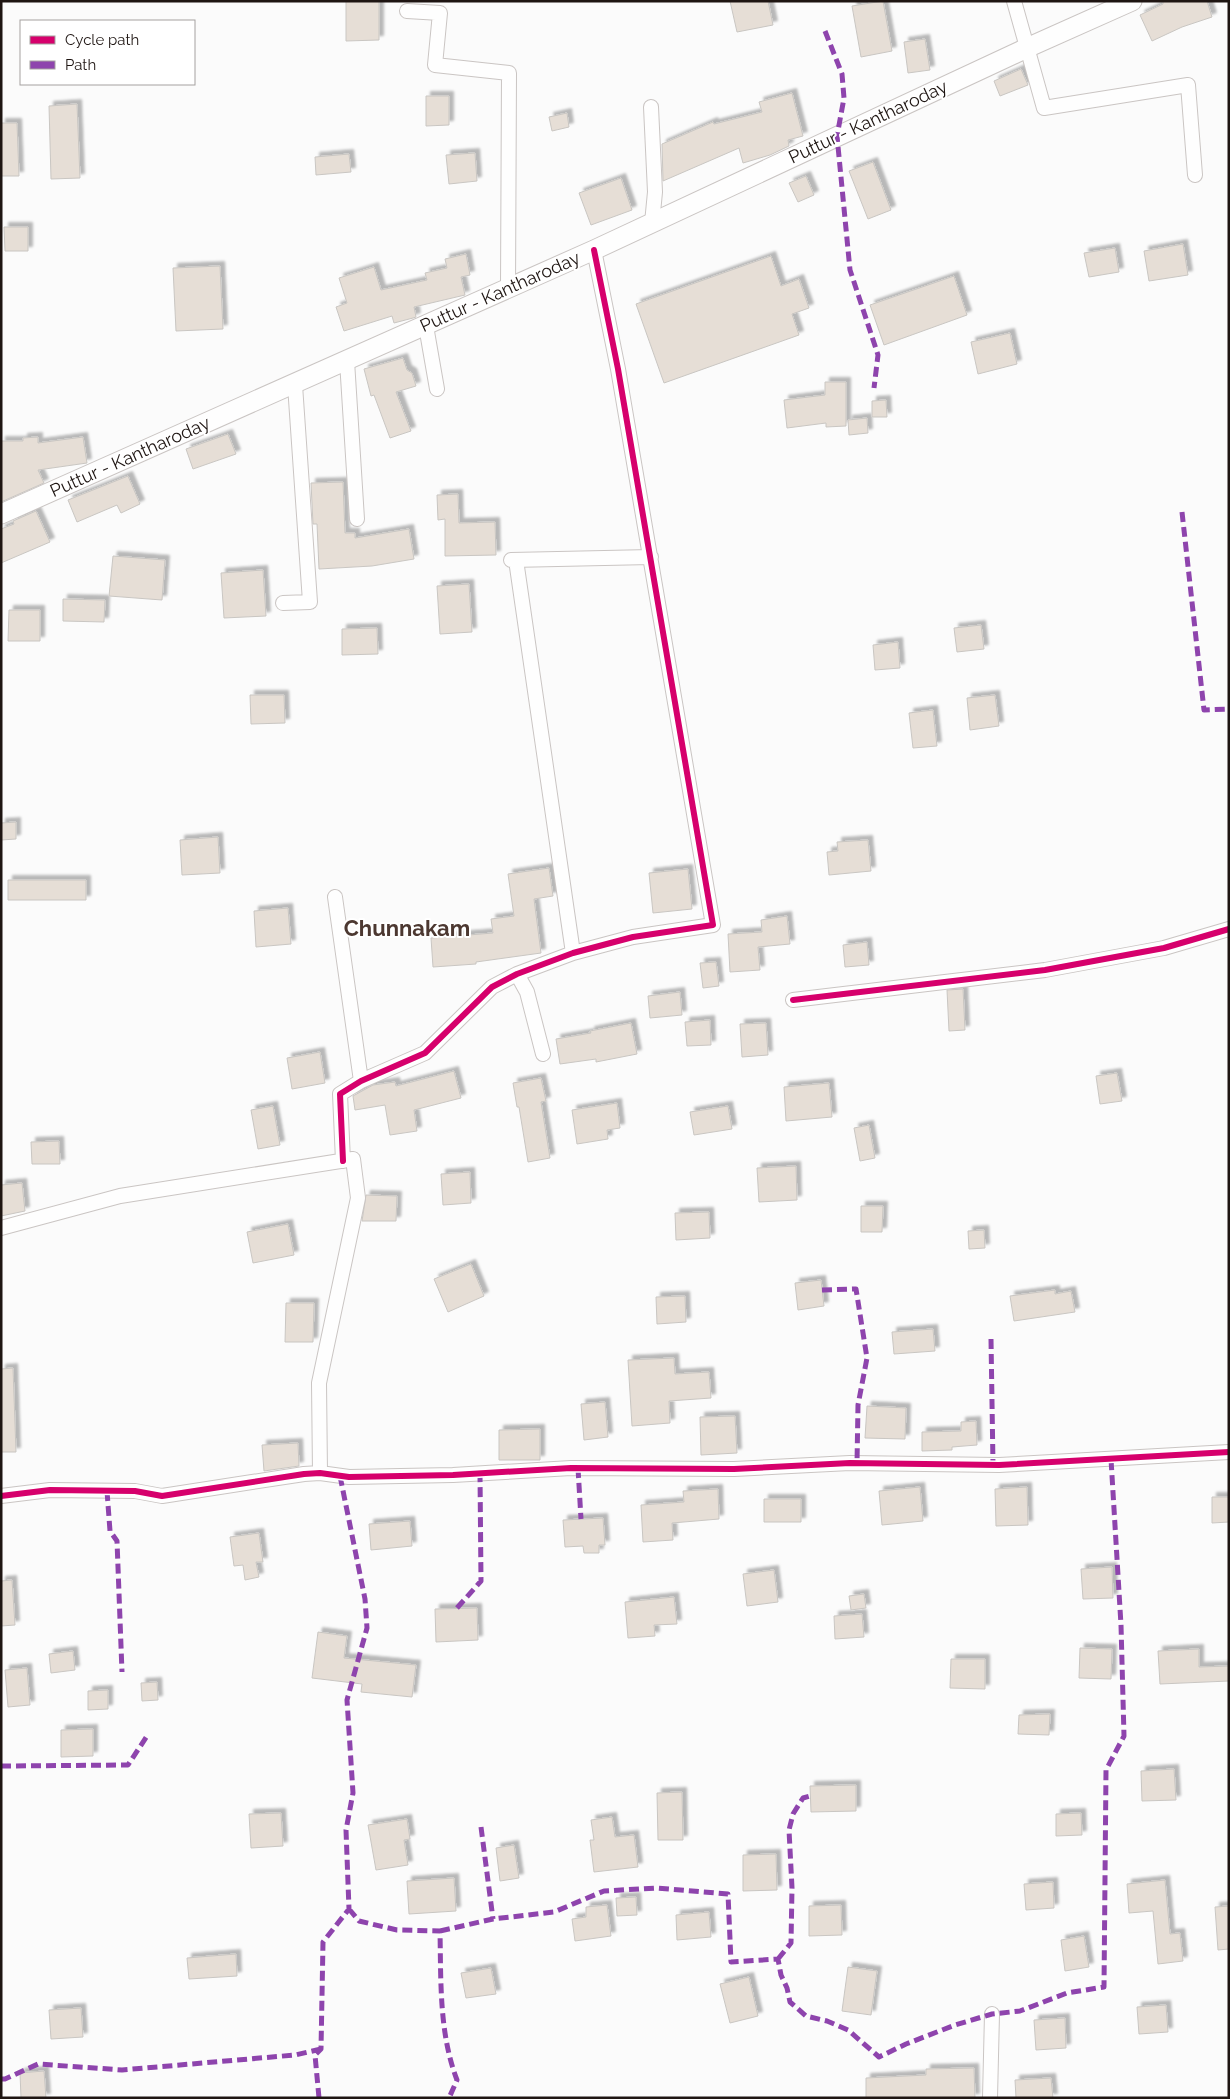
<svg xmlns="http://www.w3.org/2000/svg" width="1230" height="2099" font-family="Raleway,sans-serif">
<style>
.building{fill:#e6ded6;stroke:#c9c6c2;filter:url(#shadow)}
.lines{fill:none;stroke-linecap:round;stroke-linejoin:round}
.minor-casing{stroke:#cac5c3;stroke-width:16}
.secondary-casing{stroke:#cac5c3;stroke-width:21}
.minor{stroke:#fefefe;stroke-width:14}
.secondary{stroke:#fefefe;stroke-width:19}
.quiet{stroke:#8e44ad;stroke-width:5;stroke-dasharray:10 5;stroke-linecap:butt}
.cycleway-casing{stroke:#fff;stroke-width:9}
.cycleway{stroke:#d6006c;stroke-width:6}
.labels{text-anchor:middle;stroke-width:4;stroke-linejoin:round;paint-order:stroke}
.street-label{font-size:18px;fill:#1e1512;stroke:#fff}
.district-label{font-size:22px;font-weight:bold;fill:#4c3831;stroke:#fff}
</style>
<defs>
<filter id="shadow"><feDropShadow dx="4.5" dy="-4.5" stdDeviation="1" flood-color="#0004"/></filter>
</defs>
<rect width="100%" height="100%" fill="#fbfbfb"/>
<!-- building -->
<path class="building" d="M 346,1 L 379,1 L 379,40 L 346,41 Z
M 730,1 L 768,1 L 773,25 L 737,32 Z
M 883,1 L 892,51 L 861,57 L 852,6 Z
M 1163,1 L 1207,1 L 1212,17 L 1182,27 L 1152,41 L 1140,15 L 1163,4 Z
M 925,39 L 930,70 L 908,73 L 904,42 Z
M 1021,69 L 1028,85 L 1000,96 L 994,81 Z
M 792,93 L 803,136 L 788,140 L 789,146 L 770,155 L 743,163 L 739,148 L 663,181 L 662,144 L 713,122 L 714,124 L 762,112 L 759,102 Z
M 426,96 L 449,96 L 449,125 L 426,126 Z
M 77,104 L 80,178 L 51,179 L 49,106 Z
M 567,113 L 569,127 L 552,131 L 549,117 Z
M 1,123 L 17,123 L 19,176 L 1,176 Z
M 475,153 L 477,181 L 449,184 L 446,155 Z
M 349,154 L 351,172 L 316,175 L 315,157 Z
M 873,162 L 891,210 L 868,219 L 849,171 Z
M 806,176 L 814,195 L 798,202 L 789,183 Z
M 621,178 L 632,210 L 591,225 L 579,193 Z
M 4,227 L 28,227 L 28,251 L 5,251 Z
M 1183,244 L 1188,275 L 1149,281 L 1144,251 Z
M 1115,248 L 1119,272 L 1089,277 L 1084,253 Z
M 466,254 L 470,275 L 461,277 L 465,295 L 414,307 L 416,317 L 413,318 L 394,323 L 392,316 L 344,331 L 336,307 L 347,303 L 339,278 L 374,267 L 381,290 L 427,280 L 425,273 L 447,268 L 445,259 Z
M 771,256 L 781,286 L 799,279 L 809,308 L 792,314 L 799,335 L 664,383 L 636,304 Z
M 220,266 L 223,329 L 176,331 L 173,268 Z
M 954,276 L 967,315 L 884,345 L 870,305 Z
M 1010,333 L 1017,364 L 978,374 L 971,342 Z
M 403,358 L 407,370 L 412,373 L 416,386 L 396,392 L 411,431 L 390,438 L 374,395 L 371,396 L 364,369 Z
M 825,382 L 846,382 L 846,426 L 826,427 L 826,423 L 787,428 L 784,400 L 825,395 Z
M 886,400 L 887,417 L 872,417 L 872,401 Z
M 867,418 L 868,433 L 849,435 L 848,420 Z
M 228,434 L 236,454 L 193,469 L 186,449 Z
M 38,437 L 38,443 L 83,437 L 87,463 L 38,470 L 44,483 L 1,502 L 1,441 L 23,441 L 23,438 Z
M 128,476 L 140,504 L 121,513 L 117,505 L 77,522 L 68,500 Z
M 343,482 L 345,533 L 355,533 L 355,538 L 409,529 L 414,559 L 372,566 L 319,569 L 317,524 L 313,524 L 311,483 Z
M 458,494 L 459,523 L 495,522 L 496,555 L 445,556 L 445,519 L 438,520 L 437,495 Z
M 36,511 L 50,542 L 1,563 L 1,529 L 14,524 L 13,521 Z
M 113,556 L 165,560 L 162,600 L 109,596 Z
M 263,570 L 266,616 L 224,618 L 221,573 Z
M 469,584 L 472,632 L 440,634 L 437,586 Z
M 63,599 L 105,600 L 104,622 L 63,621 Z
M 9,610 L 40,610 L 40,641 L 8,641 Z
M 981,625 L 984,649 L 957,652 L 954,628 Z
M 377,628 L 378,654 L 342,655 L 342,629 Z
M 898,642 L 900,668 L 875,670 L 873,645 Z
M 250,695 L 284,695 L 285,723 L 251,724 Z
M 995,695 L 999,726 L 970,730 L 967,698 Z
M 933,710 L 937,746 L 913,748 L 909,713 Z
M 16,822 L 16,839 L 1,840 L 1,823 Z
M 218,837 L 220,873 L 182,875 L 180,840 Z
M 868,840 L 871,871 L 829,875 L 827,852 L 838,851 L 837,842 Z
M 549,868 L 553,896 L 534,899 L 541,953 L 476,962 L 476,964 L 433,967 L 431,938 L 493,933 L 491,919 L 514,916 L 508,874 Z
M 688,869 L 692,909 L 653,913 L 649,873 Z
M 8,880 L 86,880 L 86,900 L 8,900 Z
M 288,908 L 291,944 L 256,947 L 254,911 Z
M 787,916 L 790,944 L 758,947 L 760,970 L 730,972 L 728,934 L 762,932 L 761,920 Z
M 867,942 L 869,965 L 845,967 L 843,945 Z
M 716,962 L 719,986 L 703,988 L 700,963 Z
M 963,989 L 965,1030 L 949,1031 L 947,990 Z
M 680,992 L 682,1015 L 650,1018 L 648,996 Z
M 710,1020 L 711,1045 L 687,1046 L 685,1022 Z
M 631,1023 L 637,1054 L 596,1062 L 596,1059 L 560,1064 L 556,1039 L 591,1033 L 590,1031 Z
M 766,1023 L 768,1055 L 742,1057 L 740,1024 Z
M 320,1052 L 325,1083 L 292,1089 L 287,1058 Z
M 454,1071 L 461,1098 L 414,1110 L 417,1131 L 390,1135 L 385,1105 L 355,1110 L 353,1096 L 373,1085 L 395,1082 L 396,1086 Z
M 1117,1073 L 1122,1101 L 1100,1104 L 1096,1076 Z
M 541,1078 L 546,1101 L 541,1102 L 550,1158 L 528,1162 L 519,1107 L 517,1107 L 513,1083 Z
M 829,1083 L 832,1117 L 786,1121 L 784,1087 Z
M 617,1103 L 620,1128 L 607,1130 L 608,1139 L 577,1144 L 572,1110 Z
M 273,1106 L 280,1145 L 258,1149 L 251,1110 Z
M 728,1106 L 732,1129 L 694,1135 L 690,1112 Z
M 869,1125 L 875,1158 L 860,1161 L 854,1128 Z
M 59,1141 L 60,1164 L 32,1164 L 31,1142 Z
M 796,1166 L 797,1200 L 759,1202 L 757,1168 Z
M 470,1172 L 471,1203 L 443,1205 L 441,1174 Z
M 22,1183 L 25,1211 L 1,1216 L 1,1185 Z
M 366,1195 L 397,1196 L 396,1221 L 362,1221 Z
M 861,1206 L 883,1206 L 882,1232 L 861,1232 Z
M 709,1212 L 710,1238 L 676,1240 L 675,1213 Z
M 288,1224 L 294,1255 L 253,1263 L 247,1232 Z
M 984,1230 L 985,1248 L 969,1249 L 968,1231 Z
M 471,1264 L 484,1296 L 448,1312 L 434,1279 Z
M 821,1280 L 824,1306 L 798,1310 L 795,1283 Z
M 1055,1290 L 1055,1294 L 1071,1291 L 1075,1312 L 1014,1321 L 1010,1296 Z
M 685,1296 L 686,1322 L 657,1324 L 656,1297 Z
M 286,1303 L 314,1303 L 313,1342 L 285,1342 Z
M 933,1329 L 935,1351 L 894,1354 L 892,1332 Z
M 674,1358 L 675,1374 L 709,1372 L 711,1398 L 669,1401 L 670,1423 L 632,1426 L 628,1360 Z
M 13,1368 L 16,1452 L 1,1452 L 1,1369 Z
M 605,1402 L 608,1437 L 584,1440 L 581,1404 Z
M 867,1406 L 906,1408 L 905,1439 L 865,1438 Z
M 735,1416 L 737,1453 L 701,1455 L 700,1417 Z
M 976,1421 L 977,1445 L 952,1447 L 952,1450 L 922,1451 L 922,1432 L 961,1431 L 961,1422 Z
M 540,1429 L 540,1460 L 499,1460 L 499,1430 Z
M 298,1443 L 299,1466 L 264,1471 L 262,1445 Z
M 920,1487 L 923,1521 L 882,1525 L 879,1491 Z
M 1027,1487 L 1028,1525 L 996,1526 L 995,1489 Z
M 718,1489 L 719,1519 L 672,1523 L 673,1540 L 643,1542 L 641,1505 L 684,1502 L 683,1491 Z
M 1212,1497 L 1229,1497 L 1229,1522 L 1212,1523 Z
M 764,1499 L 801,1499 L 801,1522 L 764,1522 Z
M 603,1518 L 605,1545 L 599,1545 L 599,1553 L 584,1553 L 583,1546 L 565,1547 L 563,1520 Z
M 410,1521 L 412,1546 L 371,1550 L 369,1524 Z
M 259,1533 L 263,1562 L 256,1562 L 259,1577 L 245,1580 L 243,1565 L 234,1566 L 230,1537 Z
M 1112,1567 L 1113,1598 L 1083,1599 L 1081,1569 Z
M 774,1570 L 778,1602 L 747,1606 L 743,1574 Z
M 12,1580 L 15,1625 L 1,1626 L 1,1581 Z
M 864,1594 L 866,1608 L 851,1610 L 849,1596 Z
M 674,1597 L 677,1624 L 654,1625 L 655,1636 L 628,1638 L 625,1602 Z
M 477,1608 L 478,1640 L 436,1642 L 435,1609 Z
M 862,1614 L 864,1637 L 835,1639 L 834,1616 Z
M 318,1632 L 347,1636 L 344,1658 L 416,1665 L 412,1697 L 361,1692 L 362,1684 L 312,1678 Z
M 1080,1648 L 1112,1649 L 1111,1679 L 1079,1678 Z
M 1199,1649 L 1199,1667 L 1229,1666 L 1229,1681 L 1160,1684 L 1158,1651 Z
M 73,1651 L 75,1670 L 51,1673 L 49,1654 Z
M 951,1659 L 985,1659 L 985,1689 L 950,1688 Z
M 27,1668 L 30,1705 L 8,1707 L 5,1670 Z
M 157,1682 L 158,1700 L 142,1701 L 141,1683 Z
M 108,1690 L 108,1709 L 88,1710 L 88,1691 Z
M 1050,1714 L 1049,1735 L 1018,1734 L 1019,1715 Z
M 93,1729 L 93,1756 L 61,1757 L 61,1730 Z
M 1174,1769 L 1176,1800 L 1142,1801 L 1141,1771 Z
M 856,1785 L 856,1811 L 811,1812 L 810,1786 Z
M 682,1792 L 683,1840 L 658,1840 L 657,1793 Z
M 281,1813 L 283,1846 L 251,1848 L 249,1814 Z
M 1081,1813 L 1082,1835 L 1056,1836 L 1056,1814 Z
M 612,1817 L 615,1837 L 634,1835 L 638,1867 L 594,1872 L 590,1840 L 594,1840 L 591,1820 Z
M 407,1819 L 410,1839 L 404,1840 L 408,1865 L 376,1870 L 368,1825 Z
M 514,1845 L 519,1878 L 500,1881 L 496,1848 Z
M 776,1854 L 777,1890 L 743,1891 L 743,1855 Z
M 454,1878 L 456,1911 L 409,1914 L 407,1881 Z
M 1165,1880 L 1170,1934 L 1180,1933 L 1183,1961 L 1158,1964 L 1153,1911 L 1129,1913 L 1127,1884 Z
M 1053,1882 L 1054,1908 L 1026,1910 L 1024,1884 Z
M 636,1897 L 637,1915 L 617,1916 L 616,1898 Z
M 607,1905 L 611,1936 L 575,1941 L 572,1919 L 586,1917 L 586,1907 Z
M 841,1905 L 842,1935 L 809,1936 L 809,1906 Z
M 1229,1906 L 1229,1949 L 1218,1950 L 1215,1907 Z
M 709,1912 L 711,1937 L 677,1940 L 676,1915 Z
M 1084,1936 L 1089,1967 L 1065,1971 L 1061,1940 Z
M 236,1954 L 237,1976 L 189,1979 L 187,1958 Z
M 848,1967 L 877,1971 L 871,2015 L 842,2011 Z
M 491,1968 L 496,1994 L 466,1998 L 461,1973 Z
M 749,1977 L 758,2016 L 730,2023 L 720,1984 Z
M 1166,2005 L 1168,2032 L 1139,2034 L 1137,2007 Z
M 81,2008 L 83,2037 L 51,2039 L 49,2010 Z
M 1065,2018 L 1066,2048 L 1036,2050 L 1034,2020 Z
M 974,2068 L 975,2098 L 866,2098 L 866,2078 L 926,2075 L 926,2069 Z
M 44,2071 L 46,2098 L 21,2098 L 20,2073 Z
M 1051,2078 L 1053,2098 L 1016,2098 L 1015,2080 Z"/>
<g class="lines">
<!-- minor casing -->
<g class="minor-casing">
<path id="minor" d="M 1014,1 L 1044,108 L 1188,85 L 1195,175
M 407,11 L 440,13 L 435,65 L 509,73 L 508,289
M 651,107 L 655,192 L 652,223
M 426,326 L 437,389
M 347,361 L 357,519
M 511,560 L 651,557
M 516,560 L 573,953
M 283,603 L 310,602 L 295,385
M 335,897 L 361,1081
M 517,974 L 527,992 L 543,1054
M 793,1000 L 1045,970 L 1164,948 L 1229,929
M 343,1161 L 340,1094 L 361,1081 L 425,1053 L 492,987 L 517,974 L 573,953 L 633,937 L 713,925 L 618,369 L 594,250
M 1,1228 L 120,1196 L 353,1159 L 358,1198 L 319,1383 L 320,1473
M 1,1496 L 50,1490 L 135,1491 L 162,1496 L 304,1474 L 320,1473 L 349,1477 L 453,1475 L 571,1468 L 734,1469 L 850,1463 L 999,1465 L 1229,1452
M 990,2098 L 992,2014"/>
</g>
<!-- secondary casing -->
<g class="secondary-casing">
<path id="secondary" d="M 1,514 L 594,250 L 1029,47 L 1132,1"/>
</g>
<!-- minor -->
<use href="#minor" class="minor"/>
<!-- secondary -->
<use href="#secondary" class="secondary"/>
<!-- quiet -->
<path class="quiet" d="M 825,31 L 842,74 L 844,98 L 837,136 L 850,270 L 878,355 L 874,388
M 1182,512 L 1204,710 L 1229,709
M 822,1290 L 856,1289 L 867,1358 L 858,1405 L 857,1463
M 991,1339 L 993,1465
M 578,1468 L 581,1519
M 107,1491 L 110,1531 L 117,1541 L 122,1672
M 457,1608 L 481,1581 L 480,1474
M 1,1766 L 128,1765 L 147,1736
M 481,1827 L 493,1919
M 349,1909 L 359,1921 L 397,1930 L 440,1931 C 441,1981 439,2033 457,2080 L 449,2098
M 440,1931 L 493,1919 L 554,1912 L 604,1891 L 657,1888 L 728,1894 L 731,1962 L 778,1959 L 781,1975 L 787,1988 L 790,2002 L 806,2016 L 827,2021 L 848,2030 L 879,2057 L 906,2044 L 955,2025 L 992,2014 L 1020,2011 L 1067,1993 L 1104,1987 L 1106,1770 L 1124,1736 L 1121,1625 L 1111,1459
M 778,1959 L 791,1943 L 792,1888 L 789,1830 L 793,1814 L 803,1798 L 810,1796
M 1,2079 L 5,2079 L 38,2064 L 122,2070 L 295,2055 L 321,2049
M 319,2098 L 315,2055 L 321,2049 L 323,1942 L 349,1909 L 346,1830 L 353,1793 L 347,1700 L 367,1628 L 365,1599 L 340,1476"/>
<!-- cycleway casing -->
<g class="cycleway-casing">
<path id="cycleway" d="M 793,1000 L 1045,970 L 1164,948 L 1229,929
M 343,1161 L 340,1094 L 361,1081 L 425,1053 L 492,987 L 517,974 L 573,953 L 633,937 L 713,925 L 618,369 L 594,250
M 1,1496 L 50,1490 L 135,1491 L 162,1496 L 304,1474 L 320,1473 L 349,1477 L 453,1475 L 571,1468 L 734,1469 L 850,1463 L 999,1465 L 1229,1452"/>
</g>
<!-- cycleway -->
<use href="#cycleway" class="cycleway"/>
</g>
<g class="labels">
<!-- street labels -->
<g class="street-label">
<text transform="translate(868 122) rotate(-25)" y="6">Puttur - Kantharoday</text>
<text transform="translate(500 292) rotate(-24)" y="6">Puttur - Kantharoday</text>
<text transform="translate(130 457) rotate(-24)" y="6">Puttur - Kantharoday</text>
</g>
<!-- district labels -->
<g class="district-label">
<text x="407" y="936">Chunnakam</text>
</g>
</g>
<!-- border -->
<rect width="1230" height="2099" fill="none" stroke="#1e1512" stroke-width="5"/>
<!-- legend -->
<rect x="20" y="20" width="175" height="65" fill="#ffffff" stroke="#a5a1a0"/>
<rect x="30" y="36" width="25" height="8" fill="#d6006c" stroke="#a5a1a0"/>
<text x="65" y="45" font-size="15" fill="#1e1512">Cycle path</text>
<rect x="30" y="61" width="25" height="8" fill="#8e44ad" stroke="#a5a1a0"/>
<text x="65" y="70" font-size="15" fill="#1e1512">Path</text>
</svg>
